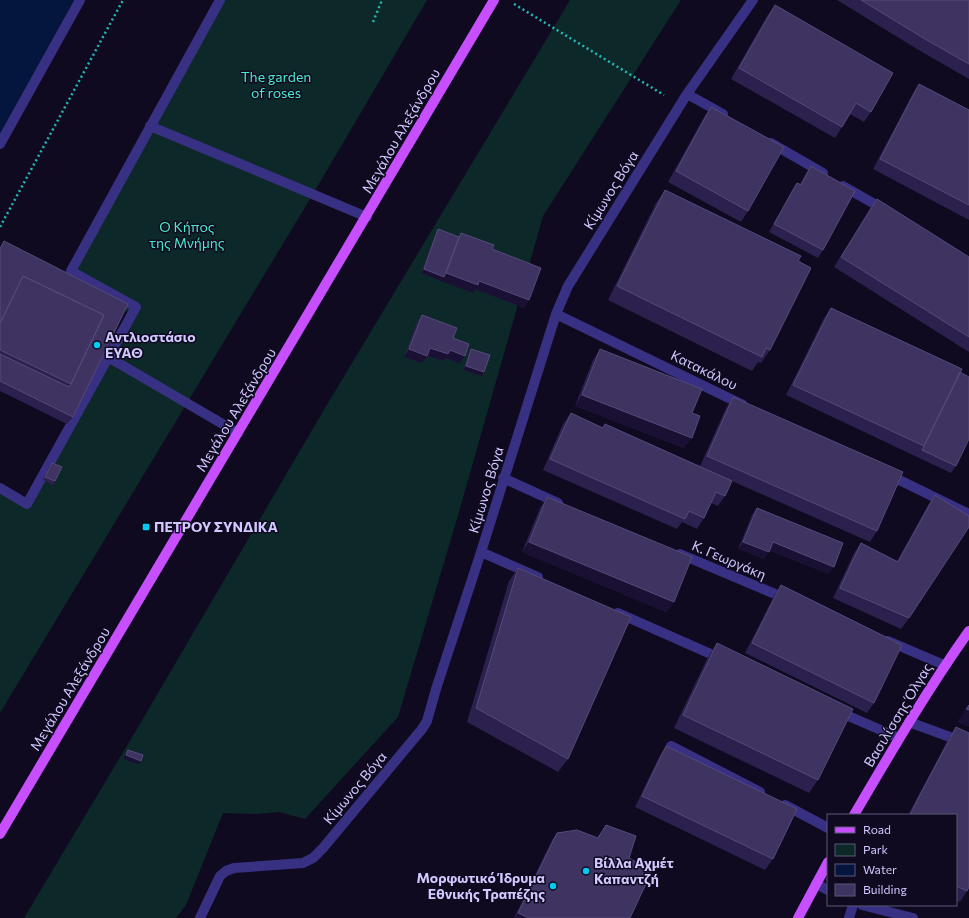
<svg xmlns="http://www.w3.org/2000/svg" width="969" height="918" font-family="Commissioner,sans-serif">
<style>
.green{fill:#0d2829}
.water{fill:#04163d}
.lines{fill:none;stroke-linecap:round;stroke-linejoin:round}
.path{stroke:#21b9b9;stroke-width:2.5;stroke-dasharray:2 3;stroke-linecap:butt}
.minor{stroke:#383082;stroke-width:10}
.major{stroke:#c84fff;stroke-width:10}
.wall{fill:#2c214e}
.shaded-wall{fill:#191033}
.building{fill:#3e3361;stroke:#554a7a}
.poi-dot{fill:#00ccf3;stroke:#0f0a1f;stroke-width:1.5}
.labels{text-anchor:middle;stroke-width:3;stroke-linejoin:round;paint-order:stroke}
.park-label{font-size:14px;fill:#49eacb;stroke:#0f0a1f}
.street-label{font-size:14px;fill:#d1c8ff;stroke:#0f0a1f}
.poi-label{font-size:14px;font-weight:bold;fill:#d1c8ff;stroke:#0f0a1f;text-anchor:start}
</style>
<rect width="100%" height="100%" fill="#0f0a1f"/>
<!-- green -->
<path class="green" d="M 220,0 L 427,0 L 313,194 L 0,713 L 0,488 L 27,504 L 130,314 L 82,278 L 69,270 Z
M 570,0 L 681,0 L 543,216 L 459,512 L 398,717 L 305,819 L 279,812 L 258,814 L 223,813 L 186,905 L 176,918 L 24,918 L 134,734 L 325,408 Z"/>
<!-- water -->
<path class="water" d="M 0,0 L 74,0 L 0,135 Z"/>
<g class="lines">
<!-- path -->
<path class="path" d="M 514,4 L 664,95
M 373,22 L 382,0
M 0,227 L 123,0"/>
<!-- minor -->
<path class="minor" d="M 687,94 L 723,114
M 150,126 L 367,217
M 771,143 L 823,173
M 0,144 L 80,0
M 843,186 L 885,210
M 556,314 L 743,405
M 108,357 L 238,433
M 889,475 L 969,514
M 503,478 L 558,503
M 0,488 L 27,504 L 136,307 L 71,271 L 220,0
M 481,552 L 538,577
M 680,554 L 787,599
M 618,613 L 722,659
M 888,641 L 944,665
M 837,711 L 899,738
M 909,722 L 969,744
M 671,746 L 760,792
M 785,805 L 828,828
M 816,884 L 828,890
M 862,905 L 913,918
M 200,918 L 220,876 L 226,871 L 234,868 L 303,863 L 313,858 L 323,848 L 422,729 L 427,721 L 436,689 L 481,552 L 556,314 L 568,286 L 687,94 L 753,0
M 849,918 L 853,905"/>
<!-- major -->
<path class="major" d="M 854,815 C 891,752 927,690 969,631
M 0,834 L 494,0
M 798,918 L 828,862"/>
</g>
<!-- wall -->
<path class="wall" d="M 837,0 L 969,0 L 969,79 L 917,49 Z
M 775,5 L 871,112 L 864,122 L 850,114 L 842,127 L 835,138 L 731,79 L 767,16 Z
M 919,84 L 969,110 L 969,220 L 873,169 L 912,95 Z
M 711,107 L 748,211 L 741,222 L 668,182 L 704,117 Z
M 811,166 L 823,250 L 818,258 L 769,232 L 792,190 L 797,183 L 800,184 L 806,173 Z
M 665,190 L 798,261 L 770,350 L 761,363 L 758,362 L 752,371 L 608,300 L 656,203 Z
M 877,199 L 969,257 L 969,352 L 834,267 L 869,210 Z
M 438,229 L 459,237 L 461,233 L 492,249 L 529,300 L 524,308 L 475,289 L 473,293 L 421,273 L 436,233 Z
M 4,241 L 128,304 L 73,417 L 67,424 L 0,391 L 0,247 Z
M 831,308 L 960,372 L 956,466 L 951,473 L 786,395 L 824,318 Z
M 422,315 L 453,338 L 459,363 L 446,358 L 443,361 L 427,356 L 422,363 L 404,357 L 417,322 Z
M 471,349 L 482,376 L 463,370 L 469,352 Z
M 600,349 L 692,413 L 684,448 L 575,406 L 593,360 Z
M 733,397 L 877,531 L 870,542 L 732,481 L 725,496 L 718,506 L 711,503 L 704,518 L 697,529 L 682,522 L 677,529 L 543,470 L 563,424 L 571,413 L 602,428 L 605,424 L 700,466 L 726,408 Z
M 52,463 L 55,481 L 53,485 L 43,480 L 49,467 Z
M 935,495 L 909,618 L 901,629 L 833,598 L 854,553 L 861,543 L 897,561 L 928,505 Z
M 547,497 L 674,602 L 666,612 L 522,552 L 540,508 Z
M 757,508 L 829,574 L 769,550 L 764,559 L 738,549 L 752,515 Z
M 518,568 L 568,759 L 558,772 L 467,722 L 509,581 Z
M 781,585 L 874,703 L 867,713 L 745,653 L 774,596 Z
M 717,643 L 818,780 L 809,793 L 674,728 L 708,657 Z
M 956,727 L 967,891 L 960,902 L 956,900 L 956,815 L 908,815 L 949,738 Z
M 666,746 L 773,859 L 765,870 L 635,807 L 659,757 Z
M 606,825 L 629,858 L 630,918 L 514,918 L 552,840 L 557,833 L 597,838 Z"/>
<!-- shaded-wall -->
<path class="shaded-wall" d="M 424,269 L 444,277 L 441,281 L 421,273 Z
M 446,273 L 479,281 L 529,300 L 524,308 L 475,289 L 473,293 L 441,281 Z
M 430,348 L 450,350 L 465,356 L 459,363 L 446,358 L 443,361 L 425,355 Z
M 409,349 L 427,356 L 422,363 L 404,357 Z
M 466,366 L 484,372 L 482,376 L 463,370 Z
M 582,395 L 692,438 L 684,448 L 575,406 Z
M 529,542 L 674,602 L 666,612 L 522,552 Z
M 743,542 L 769,552 L 764,559 L 738,549 Z
M 773,542 L 834,567 L 829,574 L 768,549 Z
M 966,709 L 969,710 L 969,727 L 957,722 Z
M 126,755 L 141,761 L 139,764 L 123,759 Z
M 518,913 L 529,918 L 515,918 Z"/>
<!-- building -->
<path class="building" d="M 861,0 L 969,0 L 969,64 L 925,39 Z
M 775,5 L 893,73 L 871,112 L 856,103 L 842,127 L 739,68 Z
M 919,84 L 969,110 L 969,205 L 880,159 Z
M 711,107 L 784,147 L 748,211 L 676,171 Z
M 811,166 L 855,191 L 823,250 L 774,224 L 797,183 L 801,185 Z
M 665,190 L 801,256 L 798,261 L 811,268 L 770,350 L 766,348 L 762,357 L 617,286 Z
M 877,199 L 969,257 L 969,337 L 841,257 Z
M 438,229 L 459,237 L 444,277 L 424,269 Z
M 461,233 L 494,245 L 492,249 L 541,268 L 529,300 L 479,281 L 478,285 L 446,273 Z
M 4,241 L 128,304 L 73,417 L 0,381 L 0,354 L 69,387 L 71,384 L 104,315 L 23,276 L 21,280 L 0,323 L 0,249 Z
M 23,276 L 104,315 L 71,384 L 0,350 L 0,324 Z
M 831,308 L 962,369 L 924,446 L 793,385 Z
M 422,315 L 457,328 L 453,338 L 469,344 L 465,356 L 450,350 L 448,354 L 430,348 L 427,356 L 409,349 Z
M 471,349 L 490,355 L 484,372 L 466,366 Z
M 600,349 L 702,389 L 692,413 L 700,416 L 692,438 L 582,395 Z
M 960,372 L 969,377 L 969,439 L 956,466 L 922,450 L 924,446 Z
M 733,397 L 903,472 L 877,531 L 707,456 Z
M 571,413 L 603,428 L 605,424 L 732,481 L 725,496 L 716,492 L 704,518 L 689,511 L 685,519 L 550,459 Z
M 52,463 L 62,467 L 55,481 L 45,477 Z
M 935,495 L 969,516 L 969,527 L 909,618 L 840,588 L 861,543 L 898,562 Z
M 547,497 L 692,557 L 674,602 L 529,542 Z
M 757,508 L 843,543 L 834,567 L 773,542 L 769,552 L 743,542 Z
M 518,568 L 631,617 L 568,759 L 476,708 Z
M 781,585 L 902,645 L 874,703 L 752,643 Z
M 717,643 L 853,709 L 818,780 L 683,715 Z
M 969,705 L 969,710 L 966,709 Z
M 956,727 L 969,733 L 969,887 L 967,891 L 956,886 L 956,815 L 910,815 L 921,793 Z
M 666,746 L 797,809 L 773,859 L 642,796 Z
M 128,750 L 143,755 L 141,761 L 126,755 Z
M 606,825 L 636,836 L 629,858 L 652,871 L 630,918 L 529,918 L 518,913 L 557,833 L 577,830 L 598,838 Z"/>
<!-- markers -->
<g class="poi-dot">
<circle cx="97" cy="345" r="4"/>
<rect x="142" y="523" width="8" height="8" rx="2"/>
<circle cx="586" cy="871" r="4"/>
<circle cx="553" cy="886" r="4"/>
</g>
<g class="labels">
<!-- park labels -->
<g class="park-label">
<text x="276" y="82">The garden<tspan x="276" dy="16">of roses</tspan></text>
<text x="187" y="232">Ο Κήπος<tspan x="187" dy="16">της Μνήμης</tspan></text>
</g>
<!-- street labels -->
<g class="street-label">
<text transform="translate(401 131) rotate(-60)" y="5">Μεγάλου Αλεξάνδρου</text>
<text transform="translate(611 190) rotate(-58)" y="5">Κίμωνος Βόγα</text>
<text transform="translate(704 370) rotate(26)" y="5">Κατακάλου</text>
<text transform="translate(236 410) rotate(-59)" y="5">Μεγάλου Αλεξάνδρου</text>
<text transform="translate(486 490) rotate(-73)" y="5">Κίμωνος Βόγα</text>
<text transform="translate(729 560) rotate(23)" y="5">Κ. Γεωργάκη</text>
<text transform="translate(70 689) rotate(-59)" y="5">Μεγάλου Αλεξάνδρου</text>
<text transform="translate(898 715) rotate(-59)" y="5">Βασιλίσσης Όλγας</text>
<text transform="translate(355 788) rotate(-50)" y="5">Κίμωνος Βόγα</text>
</g>
<!-- poi labels -->
<g class="poi-label">
<text x="105" y="342">Αντλιοστάσιο<tspan x="105" dy="16">ΕΥΑΘ</tspan></text>
<text x="154" y="532">ΠΕΤΡΟΥ ΣΥΝΔΙΚΑ</text>
<text x="594" y="868">Βίλλα Αχμέτ<tspan x="594" dy="16">Καπαντζή</tspan></text>
<text x="545" y="883" text-anchor="end">Μορφωτικό Ίδρυμα<tspan x="545" dy="16">Εθνικής Τραπέζης</tspan></text>
</g>
</g>
<!-- legend -->
<rect x="827" y="814" width="130" height="92" fill="#0f0a1f" stroke="#5d5679"/>
<rect x="835" y="827" width="20" height="6" fill="#c84fff" stroke="#5d5679"/>
<text x="863" y="834" font-size="12" fill="#d1c8ff">Road</text>
<rect x="835" y="844" width="20" height="12" fill="#0d2829" stroke="#5d5679"/>
<text x="863" y="854" font-size="12" fill="#d1c8ff">Park</text>
<rect x="835" y="864" width="20" height="12" fill="#04163d" stroke="#5d5679"/>
<text x="863" y="874" font-size="12" fill="#d1c8ff">Water</text>
<rect x="835" y="884" width="20" height="12" fill="#3e3361" stroke="#5d5679"/>
<text x="863" y="894" font-size="12" fill="#d1c8ff">Building</text>
</svg>
